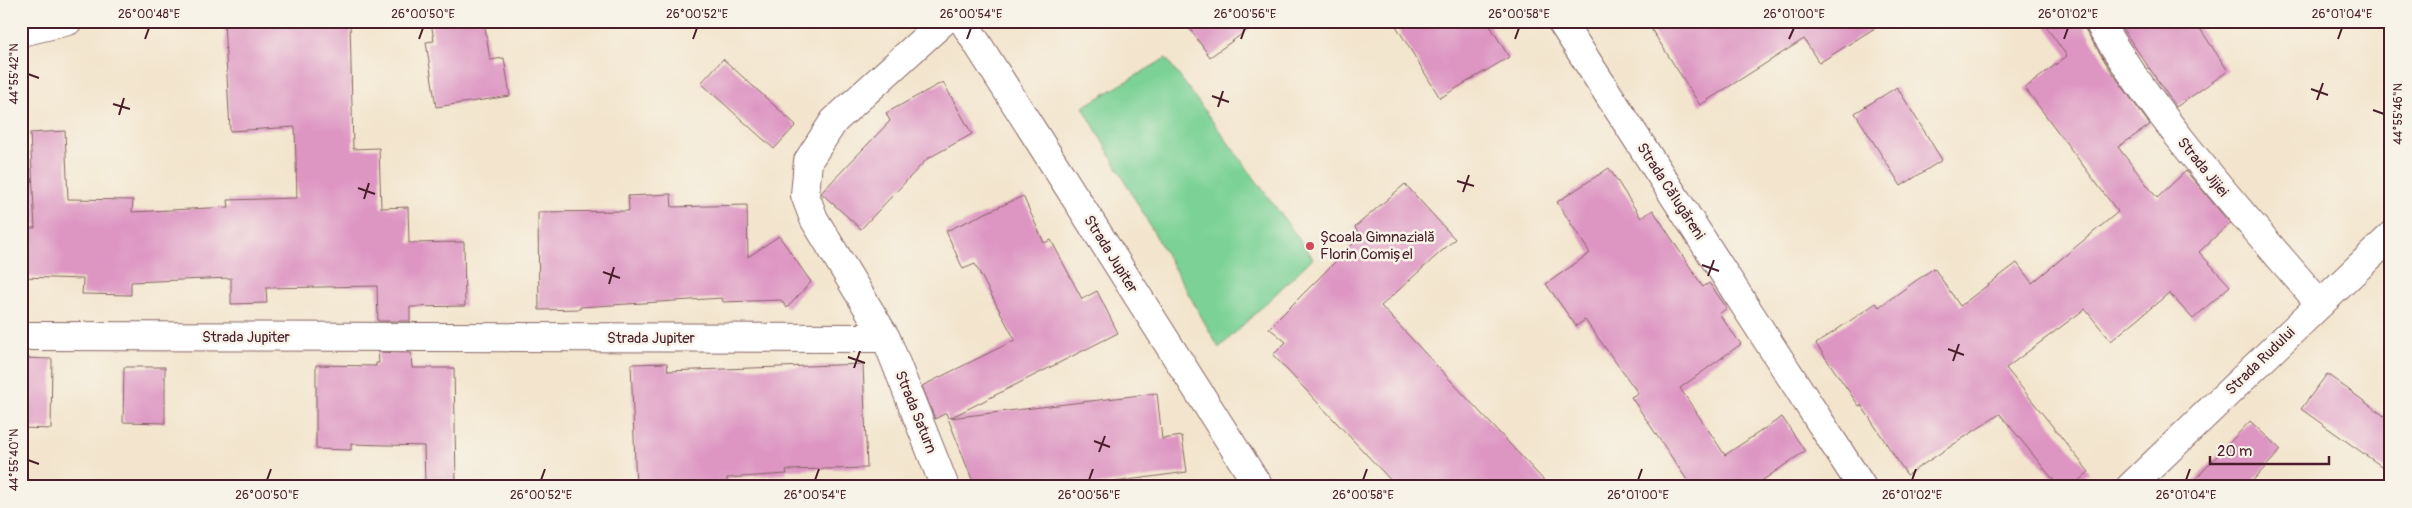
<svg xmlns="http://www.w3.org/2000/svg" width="2412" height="508" font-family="Pangolin,sans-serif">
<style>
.green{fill:#7cd296;stroke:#637860}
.building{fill:#dd95c2}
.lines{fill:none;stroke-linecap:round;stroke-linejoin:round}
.minor-casing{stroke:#856464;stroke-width:30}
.major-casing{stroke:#856464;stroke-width:30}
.minor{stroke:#fff;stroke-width:28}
.major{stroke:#fff;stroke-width:28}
.ticks{fill:none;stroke:#4a1f2b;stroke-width:2}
.poi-dot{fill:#d1495b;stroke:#f7f3e8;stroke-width:2}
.labels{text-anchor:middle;stroke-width:5;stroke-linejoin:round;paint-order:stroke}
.street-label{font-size:15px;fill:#4a1f2b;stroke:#f7f3e8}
.poi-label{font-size:15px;fill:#4a1f2b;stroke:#f7f3e8;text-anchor:start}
.neatline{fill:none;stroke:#4a1f2b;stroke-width:2}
.ticks-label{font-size:12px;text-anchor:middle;fill:#4a1f2b}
</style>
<rect width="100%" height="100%" fill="#f7f3e8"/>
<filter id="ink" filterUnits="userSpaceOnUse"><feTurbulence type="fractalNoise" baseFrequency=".02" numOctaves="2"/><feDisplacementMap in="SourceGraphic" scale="10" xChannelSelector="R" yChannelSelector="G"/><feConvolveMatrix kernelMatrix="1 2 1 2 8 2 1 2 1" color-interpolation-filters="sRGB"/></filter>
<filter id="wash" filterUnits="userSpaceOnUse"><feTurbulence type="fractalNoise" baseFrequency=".0096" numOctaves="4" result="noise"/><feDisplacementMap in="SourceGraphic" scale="20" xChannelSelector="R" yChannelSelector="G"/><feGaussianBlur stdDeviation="1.12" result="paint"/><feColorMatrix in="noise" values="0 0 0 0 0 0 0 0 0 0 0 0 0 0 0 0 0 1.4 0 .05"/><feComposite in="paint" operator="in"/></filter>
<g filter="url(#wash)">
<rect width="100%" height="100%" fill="#f3e5cd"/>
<!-- green -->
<path class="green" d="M 1166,58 L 1313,258 L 1219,348 L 1083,107 Z"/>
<g id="blocks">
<!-- building -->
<path class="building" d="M 224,21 L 350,22 L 353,149 L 379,148 L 381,208 L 408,207 L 409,243 L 464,242 L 465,306 L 410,307 L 410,321 L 378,321 L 377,286 L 266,288 L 267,303 L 231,304 L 231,278 L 131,282 L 131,295 L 82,294 L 83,279 L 21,277 L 21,228 L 35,228 L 30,133 L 65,131 L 68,199 L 133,200 L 132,212 L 229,207 L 228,200 L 297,198 L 295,127 L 230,131 Z
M 431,21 L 484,21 L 490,60 L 504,58 L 510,96 L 436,107 L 426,42 L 434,41 Z
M 1184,21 L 1260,21 L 1210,57 Z
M 1393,21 L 1487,21 L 1509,57 L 1440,98 Z
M 1646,21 L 1886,21 L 1819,63 L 1804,39 L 1700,105 Z
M 2042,21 L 2082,21 L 2085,29 L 2109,68 L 2150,125 L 2118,147 L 2157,198 L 2186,171 L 2230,223 L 2199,252 L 2230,286 L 2193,319 L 2169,293 L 2111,341 L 2085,309 L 2006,368 L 2089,472 L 2071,487 L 2059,487 L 2000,414 L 1907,475 L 1861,405 L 1859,406 L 1816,344 L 1876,303 L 1879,307 L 1934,268 L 1960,306 L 2017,263 L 2032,283 L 2118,212 L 2025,88 L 2067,56 Z
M 2117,21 L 2195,21 L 2228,71 L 2176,107 Z
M 723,59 L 796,125 L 774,149 L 701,83 Z
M 943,82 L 972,134 L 927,159 L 861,229 L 821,193 L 890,121 L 886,113 Z
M 1897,87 L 1942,160 L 1901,186 L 1855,113 Z
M 1609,168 L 1641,218 L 1653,210 L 1703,287 L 1709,283 L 1727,308 L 1719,314 L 1741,344 L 1680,388 L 1725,455 L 1782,417 L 1805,451 L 1753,487 L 1678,487 L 1687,480 L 1631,397 L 1638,393 L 1585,320 L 1576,326 L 1546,284 L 1590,253 L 1557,202 Z
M 1405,184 L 1455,239 L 1381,306 L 1550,487 L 1397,487 L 1273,355 L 1286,342 L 1269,328 L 1360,237 L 1355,227 Z
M 671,194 L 672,207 L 747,205 L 748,257 L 779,236 L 811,282 L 787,308 L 781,300 L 723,302 L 722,298 L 580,307 L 580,309 L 539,310 L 538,212 L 629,211 L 628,196 Z
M 1023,196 L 1044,243 L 1051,240 L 1082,299 L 1097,291 L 1118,333 L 950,418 L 1157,393 L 1162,439 L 1182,436 L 1187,472 L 1077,487 L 975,487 L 946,413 L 935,419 L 922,386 L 1015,340 L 975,264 L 963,269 L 946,231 Z
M 378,352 L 411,353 L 412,368 L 454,368 L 456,482 L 425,483 L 424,446 L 351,444 L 351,450 L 316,449 L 316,365 L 376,366 L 376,363 L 379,363 Z
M 21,358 L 52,359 L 51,429 L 21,428 Z
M 667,363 L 668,371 L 863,364 L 867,468 L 786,470 L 787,474 L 727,478 L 727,484 L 636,487 L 631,364 Z
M 124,367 L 165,367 L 165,423 L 123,422 Z
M 2327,374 L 2391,421 L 2391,473 L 2301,409 Z
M 2250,421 L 2281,450 L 2247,487 L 2188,487 Z"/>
</g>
</g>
<g filter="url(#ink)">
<use href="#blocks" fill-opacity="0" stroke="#856464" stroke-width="1"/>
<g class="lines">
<!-- minor casing -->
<g class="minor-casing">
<path id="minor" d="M 944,21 L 834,121 L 808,161 L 805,195 L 814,219 L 886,338 L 945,487
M 963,21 L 1259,487
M 1561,21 L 1862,487
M 2098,21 C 2160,124 2242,213 2320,304
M 21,32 L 68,21
M 21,336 L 886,338"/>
</g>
<!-- major casing -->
<g class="major-casing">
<path id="major" d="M 2130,487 L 2391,236"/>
</g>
<!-- minor -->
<use href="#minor" class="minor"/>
<!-- major -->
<use href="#major" class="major"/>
</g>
</g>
<!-- ticks -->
<path class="ticks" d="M 145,39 L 149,28M 419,39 L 423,28M 693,39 L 697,28M 967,39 L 971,28M 1241,39 L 1245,28M 1515,39 L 1519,28M 1789,39 L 1794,28M 2064,39 L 2068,28M 2338,39 L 2342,28M 28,74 L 39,78M 2311,89 L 2328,95M 1212,96 L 1229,102M 2317,100 L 2323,83M 113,104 L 130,109M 1218,107 L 1223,91M 2373,110 L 2384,114M 119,115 L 124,98M 1457,181 L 1474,186M 358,188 L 375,194M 1463,192 L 1469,175M 364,199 L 369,183M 1702,265 L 1719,271M 603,272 L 620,278M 1708,276 L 1714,260M 609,284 L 614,267M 1948,349 L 1964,355M 848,357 L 865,363M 1953,361 L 1959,344M 854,368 L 860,351M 1094,441 L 1110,447M 1099,452 L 1105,436M 28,460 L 39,464M 267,480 L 271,469M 541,480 L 545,469M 815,480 L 819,469M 1089,480 L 1093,469M 1363,480 L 1367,469M 1638,480 L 1642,469M 1912,480 L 1916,469M 2186,480 L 2190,469"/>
<!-- markers -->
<circle class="poi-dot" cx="1310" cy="246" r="5"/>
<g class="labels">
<!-- street labels -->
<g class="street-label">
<text transform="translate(2203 167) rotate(51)" y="5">Strada Jijiei</text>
<text transform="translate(1671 191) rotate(57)" y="5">Strada Călugăreni</text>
<text transform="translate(1111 254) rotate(58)" y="5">Strada Jupiter</text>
<text x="246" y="342">Strada Jupiter</text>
<text x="651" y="343">Strada Jupiter</text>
<text transform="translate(2260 361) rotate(-44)" y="5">Strada Rudului</text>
<text transform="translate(916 412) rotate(68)" y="5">Strada Saturn</text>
</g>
<!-- poi labels -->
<g class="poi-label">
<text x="1320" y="242">Școala Gimnazială<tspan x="1320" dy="17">Florin Comișel</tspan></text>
</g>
</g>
<!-- margin -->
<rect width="2412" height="508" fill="none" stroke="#f7f3e8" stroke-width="55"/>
<!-- scale -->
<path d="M2210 456v8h119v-8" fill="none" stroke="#4a1f2b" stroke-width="2.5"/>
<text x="2217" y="456" font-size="15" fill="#4a1f2b" stroke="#f7f3e8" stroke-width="4" paint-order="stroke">20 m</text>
<rect x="28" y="28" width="2356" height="452" class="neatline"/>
<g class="ticks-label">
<text x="149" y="18">26°00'48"E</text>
<text x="423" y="18">26°00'50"E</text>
<text x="697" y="18">26°00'52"E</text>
<text x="971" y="18">26°00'54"E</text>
<text x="1245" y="18">26°00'56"E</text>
<text x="1519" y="18">26°00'58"E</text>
<text x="1794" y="18">26°01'00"E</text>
<text x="2068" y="18">26°01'02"E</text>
<text x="2342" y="18">26°01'04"E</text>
<text transform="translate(14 74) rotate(-90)" y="4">44°55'42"N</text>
<text transform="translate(2398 114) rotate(-90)" y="4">44°55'46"N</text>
<text transform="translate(14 460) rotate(-90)" y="4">44°55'40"N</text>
<text x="267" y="499">26°00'50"E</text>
<text x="541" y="499">26°00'52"E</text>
<text x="815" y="499">26°00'54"E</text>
<text x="1089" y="499">26°00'56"E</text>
<text x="1363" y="499">26°00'58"E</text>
<text x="1638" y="499">26°01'00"E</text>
<text x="1912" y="499">26°01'02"E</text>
<text x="2186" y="499">26°01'04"E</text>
</g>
</svg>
